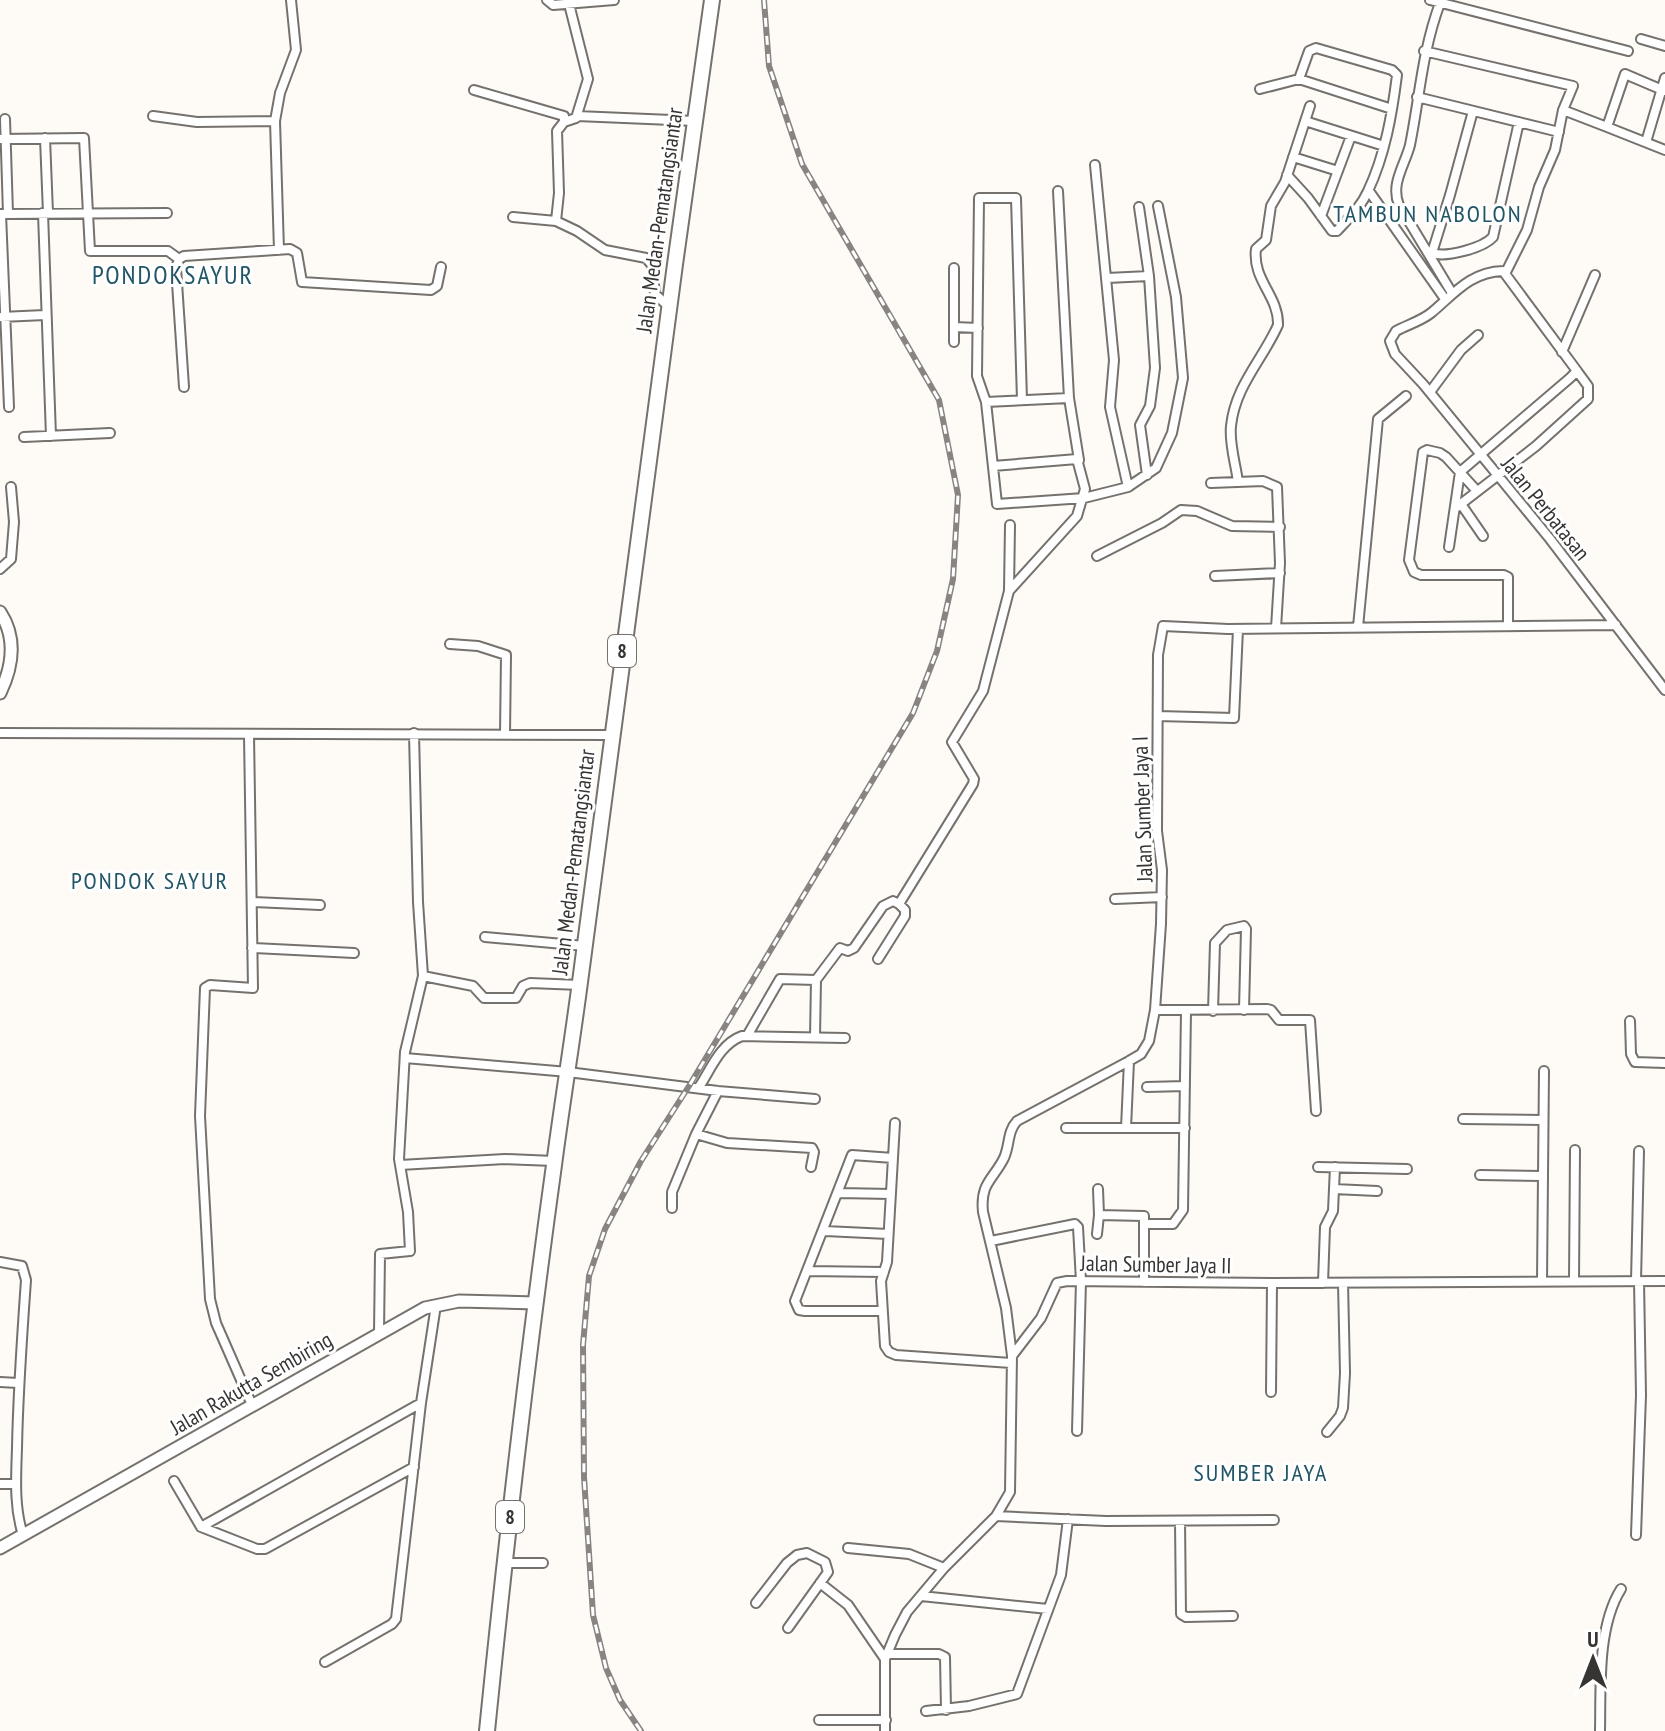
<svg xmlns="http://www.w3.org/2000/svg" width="1665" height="1731" font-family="'PT Sans Narrow',sans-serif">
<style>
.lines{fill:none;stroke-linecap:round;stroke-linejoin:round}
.street-casing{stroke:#75716d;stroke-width:12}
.secondary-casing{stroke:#75716d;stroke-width:15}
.highway-casing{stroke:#75716d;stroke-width:18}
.street{stroke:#fff;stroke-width:8}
.secondary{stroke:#fff;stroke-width:11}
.highway{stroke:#fff;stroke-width:14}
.rail-casing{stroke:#878481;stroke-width:6}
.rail{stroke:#fff;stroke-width:3;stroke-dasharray:9;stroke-linecap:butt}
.labels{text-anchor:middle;stroke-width:6;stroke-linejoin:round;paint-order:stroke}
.shield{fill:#fff;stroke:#737270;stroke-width:2}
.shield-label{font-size:20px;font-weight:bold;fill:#373533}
.street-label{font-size:22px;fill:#373533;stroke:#fff}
.neighbourhood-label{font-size:24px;letter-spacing:2px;fill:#225565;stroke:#fff}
.quarter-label{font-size:26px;letter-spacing:2px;fill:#225565;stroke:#fff}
</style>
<rect width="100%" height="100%" fill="#fefaf5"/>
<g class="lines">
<!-- street casing -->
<g class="street-casing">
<path id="street" d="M 547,0 L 553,5 L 614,0
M 1430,0 L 1628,51
M 1440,3 C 1422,52 1420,95 1410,145 C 1405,165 1390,184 1399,205 L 1452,293
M 1641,39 L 1665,46
M 1424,51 L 1573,86 L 1563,110 L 1555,150 L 1539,187 L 1527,230 L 1506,272
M 1260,89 L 1299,79 L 1392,109
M 474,90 L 564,116 L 564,122 L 557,131 L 559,193 L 556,221 L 577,231 L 605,250 L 646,258 L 652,265 L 655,294 L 668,306
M 1417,97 L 1559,132
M 1563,110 L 1607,127 L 1625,74 L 1665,91
M 153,116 L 197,122 L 275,121 L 280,93 L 296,50 L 291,0
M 577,116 L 695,121
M 5,119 L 8,214
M 275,121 L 279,250
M 1305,121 L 1384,146
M 564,122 L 576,118 L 588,79 L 569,4
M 1607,127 L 1665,150
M 45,138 L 48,213
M 0,139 L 84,138 L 90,251 L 168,251 L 179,259
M 1646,142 L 1665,78
M 1293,157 L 1338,171
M 1095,165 L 1114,360 L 1110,407 L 1128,487
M 1287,175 L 1308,198 L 1332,231 L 1337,231 C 1348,219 1361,207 1368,191 C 1385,155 1392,115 1397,75 L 1392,70 L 1316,48 L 1309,51 L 1299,79
M 1058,191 L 1069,398 L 1079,460
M 1369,191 L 1445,299
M 1139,207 L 1149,276 L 1155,368 L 1150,406 L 1140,425 L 1147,475
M 43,213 L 51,436
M 0,214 L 167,213
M 1,214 L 9,407
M 1321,216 L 1351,136
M 513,217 L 556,221
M 1432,253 C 1446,258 1483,248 1493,237 L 1519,122
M 1431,256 L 1450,195 L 1473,111
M 954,268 L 954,327 L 978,328
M 1107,278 L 1149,276
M 1,317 L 45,315
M 954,327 L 954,342
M 1562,352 L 1595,275
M 184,387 L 176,268 L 179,259 L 184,256 L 290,249 L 297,253 L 302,282 L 431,290 L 437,286 L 441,267
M 1430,392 L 1461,350 L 1478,335
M 1022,400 L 1016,198 L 979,198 L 977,376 L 986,402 L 997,504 L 1084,498 L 1128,487 L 1156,468 L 1172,433 L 1183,378 L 1176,297 L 1158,206
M 986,402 L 1069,398
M 24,437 L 110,433
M 1238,482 C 1236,465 1229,444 1231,426 C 1235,386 1263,359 1278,325 C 1279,296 1252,280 1256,249 L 1266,240 L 1271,206 L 1285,182 L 1310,106
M 1211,483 L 1263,481 L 1277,487 L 1280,563 L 1276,628
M 1477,491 L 1446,457 L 1440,453 L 1427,450 L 1423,452 L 1409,560 L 1414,572 L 1421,575 L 1504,575 L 1508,577 L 1508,625
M 1461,504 L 1483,536
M 1457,507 L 1536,446 L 1588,399 L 1588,386 L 1577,371
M 1449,547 L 1460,472 L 1570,378 L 1577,371 L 1503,271 C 1470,272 1454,294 1431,313 C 1421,321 1407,325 1396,331 L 1390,341 L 1395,354 L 1423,384 L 1550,539 L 1665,690
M 1097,556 L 1162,523 L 1181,510 L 1197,511 L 1232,526 L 1280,527
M 0,569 L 11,559 L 14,522 L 11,487
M 1215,576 L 1280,573
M 1009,590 L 1010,525
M 1358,627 L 1378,419 L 1406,396
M 450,644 L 478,646 L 506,655 L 505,734
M 1158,716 L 1234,718 L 1238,629
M 0,733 L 612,735
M 249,735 L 253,988 L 210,985 L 205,988 L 200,1116 L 210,1299 L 216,1323 L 252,1405
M 1115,899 L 1162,897
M 252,902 L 320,905
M 485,937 L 585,946
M 252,948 L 354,953
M 878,959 L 905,916 L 905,910 L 899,904
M 423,976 L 473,986 L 484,998 L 516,998 L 523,986 L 530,983 L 580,985
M 816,980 L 840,948 L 848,951 L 854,948 L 883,906 L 893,901 L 899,904 L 973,784 L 974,779 L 952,742 L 983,691 L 1009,591 L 1077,516 L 1085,489 L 1077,459 L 993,466
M 1155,1010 L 1267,1009 L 1271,1010 L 1279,1020 L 1310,1020 L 1316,1111
M 1213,1011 L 1215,943 L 1227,930 L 1244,926 L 1246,929 L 1244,1010
M 1630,1021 L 1631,1054 L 1635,1062 L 1665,1063
M 747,1036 L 780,979 L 816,980 L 815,1037
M 405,1058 L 568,1072 L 718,1091 L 815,1099
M 699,1087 C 711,1069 720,1044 742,1036 L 845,1038
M 1147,1087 L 1185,1086
M 718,1091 L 696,1134 L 727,1143 L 812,1148 L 814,1152 L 811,1167
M 1463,1119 L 1543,1120
M 895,1123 L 887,1262 L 881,1281 L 885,1346 L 889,1352 L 896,1355 L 1011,1363
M 1066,1128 L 1185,1128
M 1126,1128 L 1129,1061
M 400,1165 L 505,1159 L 554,1161
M 1318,1167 L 1407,1169
M 1480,1175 L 1543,1176
M 1098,1189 L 1099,1215
M 1334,1189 L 1377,1191
M 839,1193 L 891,1194
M 672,1208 L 672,1192 L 696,1134
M 1145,1224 L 1173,1224 L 1183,1210 L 1186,1011
M 825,1231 L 888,1234
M 1097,1234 L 1099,1215 L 1144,1216 L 1144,1282
M 991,1241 L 1075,1224 L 1078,1227 L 1081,1281 L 1077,1431
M 0,1262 L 22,1266 L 26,1280 C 22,1336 18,1392 17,1448 C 16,1478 14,1507 23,1535
M 807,1271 L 884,1272
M 1542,1281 L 1544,1071
M 1574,1281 L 1575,1150
M 1636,1281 L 1639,1151
M 1323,1283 L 1325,1227 L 1333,1211 L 1335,1167
M 882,1311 L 805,1311 L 799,1310 L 795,1301 L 852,1155 L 893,1158
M 379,1333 L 380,1254 L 410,1251 L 408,1212 L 399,1159 L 405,1052 L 423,976 L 418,902 L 414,733
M 1012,1356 L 1006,1308 L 983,1212 C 980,1183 993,1180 1004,1158 C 1010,1145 1007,1132 1017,1121 L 1129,1061 L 1141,1054 L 1149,1041 L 1155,1010 L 1161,924 L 1162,870 L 1157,831 L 1158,655 L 1163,626 L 1228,629 L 1616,625
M 0,1382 L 18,1383
M 1271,1392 L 1272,1283
M 1327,1432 L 1340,1416 L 1343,1408 L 1345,1373 L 1343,1283
M 414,1467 L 265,1549 L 257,1549 L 201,1527 L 421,1403
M 174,1481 L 201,1527
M 0,1484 L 16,1484
M 996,1516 L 1106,1521 L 1274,1520
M 1180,1521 L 1181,1614 L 1186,1617 L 1233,1616
M 1636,1535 L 1641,1395 L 1639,1281
M 848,1548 L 909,1554 L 944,1568
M 505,1563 L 543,1563
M 820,1583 L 848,1605 L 885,1659
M 921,1596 L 1048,1609
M 756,1603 L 787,1563 L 797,1555 L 807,1553 L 825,1562 L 828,1572 L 788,1628
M 887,1654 L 939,1654 L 945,1657 L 946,1710
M 325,1662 L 392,1624 L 396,1619 L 421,1403 L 436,1305
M 926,1711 L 969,1706 L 1017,1694 L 1061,1575 L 1068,1519
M 819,1720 L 886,1720
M 885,1731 L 885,1659 L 895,1635 L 907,1612 L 944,1568 L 996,1516 L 1010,1492 L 1012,1356 L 1041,1318 L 1057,1283 L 1067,1281 L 1272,1283 L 1665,1281
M 1600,1731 C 1601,1688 1597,1627 1621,1589"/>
</g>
<!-- secondary casing -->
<g class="secondary-casing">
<path id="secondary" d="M 0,612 C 17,638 13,666 0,693
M 0,1548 L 425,1308 L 459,1301 L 536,1303"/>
</g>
<!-- highway casing -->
<g class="highway-casing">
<path id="highway" d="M 487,1731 C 506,1542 528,1353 554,1165 C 562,1104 572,1043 580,982 C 623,655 665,327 712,0"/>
</g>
<!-- street -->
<use href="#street" class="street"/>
<!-- secondary -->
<use href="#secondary" class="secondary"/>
<!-- highway -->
<use href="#highway" class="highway"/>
<!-- rail casing -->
<g class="rail-casing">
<path id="rail" d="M 641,1731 L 620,1700 L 606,1668 L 593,1615 L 584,1477 L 583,1345 L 589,1276 L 605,1229 L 641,1161 L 689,1086 L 913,713 L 937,651 L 953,579 L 958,495 L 939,400 L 802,164 L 769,66 L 764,0"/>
</g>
<!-- rail -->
<use href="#rail" class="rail"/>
</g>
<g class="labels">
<!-- shield labels -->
<g class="shield">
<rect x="608" y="635" width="28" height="32" rx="6"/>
<rect x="496" y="1501" width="28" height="32" rx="6"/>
</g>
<g class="shield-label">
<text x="622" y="658">8</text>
<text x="510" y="1524">8</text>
</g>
<!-- street labels -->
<g class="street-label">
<text transform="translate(659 220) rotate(-82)" y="8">Jalan Medan-Pematangsiantar</text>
<text transform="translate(1546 508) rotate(51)" y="8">Jalan Perbatasan</text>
<text transform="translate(1142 809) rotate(-92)" y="8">Jalan Sumber Jaya I</text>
<text transform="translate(573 862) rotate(-83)" y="8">Jalan Medan-Pematangsiantar</text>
<text transform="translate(1156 1264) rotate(1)" y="8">Jalan Sumber Jaya II</text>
<text transform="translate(251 1383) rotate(-30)" y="8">Jalan Rakutta Sembiring</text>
</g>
<!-- neighbourhood labels -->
<g class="neighbourhood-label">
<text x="1428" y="222">TAMBUN NABOLON</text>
<text x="150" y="889">PONDOK SAYUR</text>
<text x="1261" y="1481">SUMBER JAYA</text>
</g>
<!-- quarter labels -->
<g class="quarter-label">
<text x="173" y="284">PONDOKSAYUR</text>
</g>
</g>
<!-- north arrow -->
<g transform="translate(1593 1659)" stroke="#ffffff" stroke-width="6" paint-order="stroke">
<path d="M0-6L14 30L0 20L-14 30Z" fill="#373533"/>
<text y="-12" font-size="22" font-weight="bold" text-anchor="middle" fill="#373533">U</text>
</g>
</svg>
